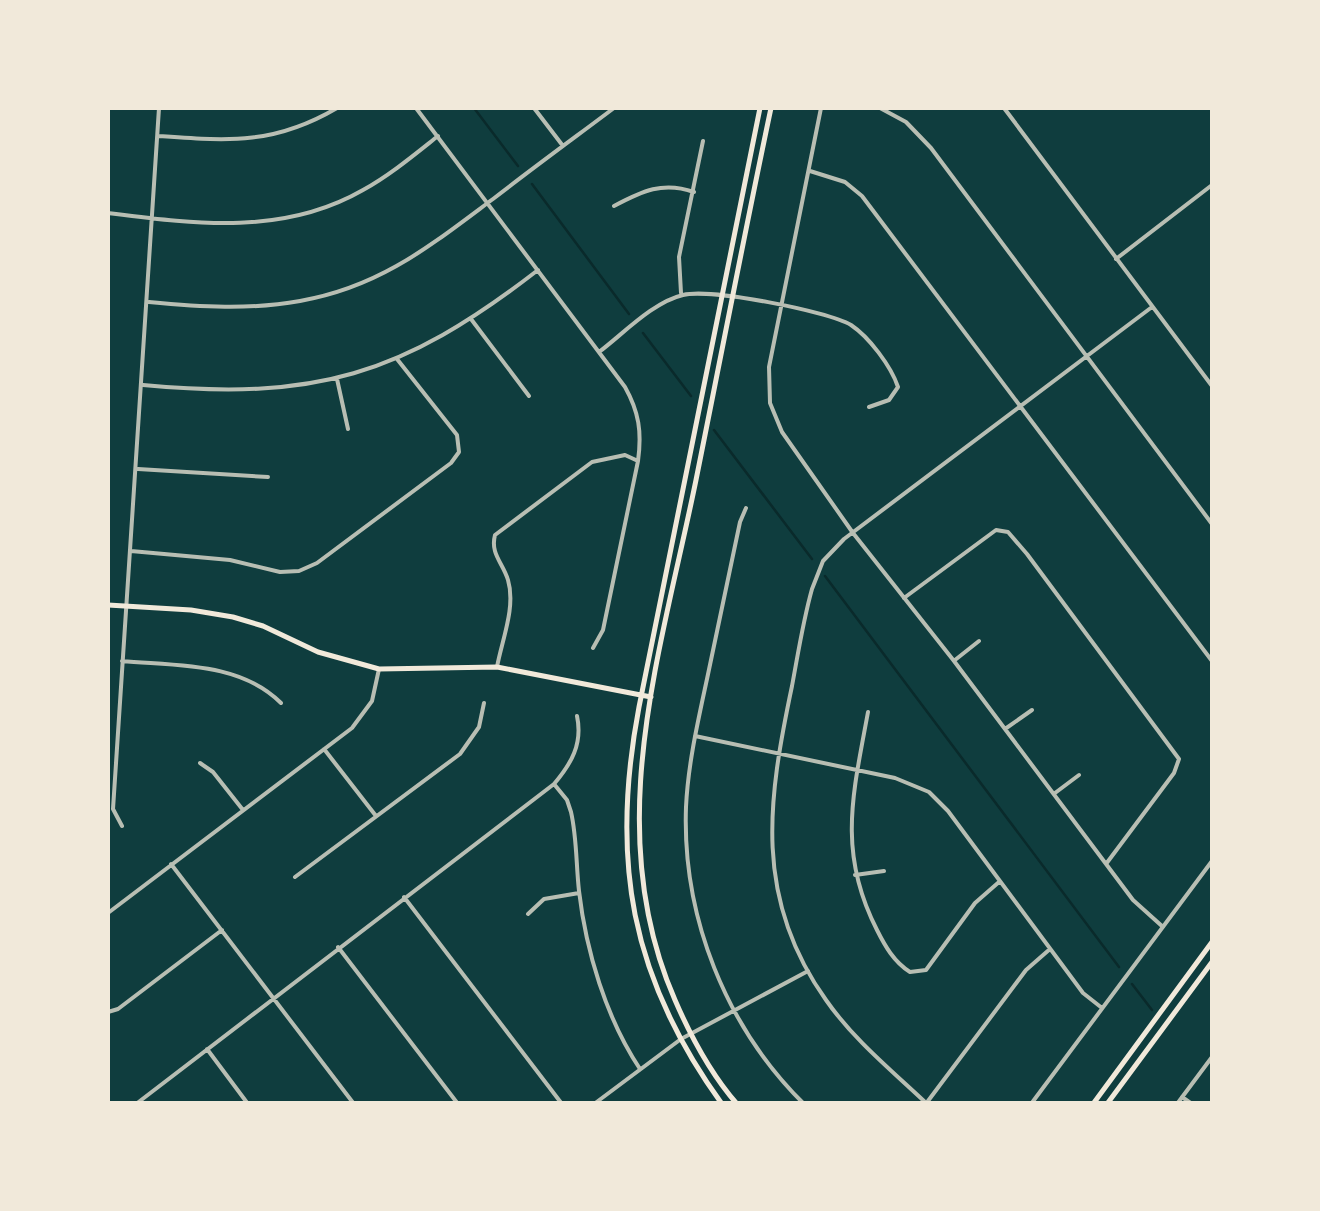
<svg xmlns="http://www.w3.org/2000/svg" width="1320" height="1211" font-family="'Noto Sans',sans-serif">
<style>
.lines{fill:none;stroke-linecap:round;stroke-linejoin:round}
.stream{stroke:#0a2a2b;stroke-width:2.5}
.minor{stroke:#b8beb3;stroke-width:4}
.secondary{stroke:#f1e9da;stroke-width:5}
</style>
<rect width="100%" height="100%" fill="#0f3d3e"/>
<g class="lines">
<!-- stream -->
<path class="stream" d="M 474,108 L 518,166
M 532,184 L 629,314
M 643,333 L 691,396
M 714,430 L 812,559
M 825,576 L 1119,967
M 1132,984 L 1152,1010"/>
<!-- minor -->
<path class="minor" d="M 416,108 L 625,387 C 639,412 642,432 638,461 L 603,630 L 593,648
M 534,108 L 563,146
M 821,108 L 769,367 L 770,403 L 782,432 L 853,533 L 954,661 L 1133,900 L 1163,927
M 880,108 L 906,122 L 931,148 L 1212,524
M 1004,108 L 1212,386
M 159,136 C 229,141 274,145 337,108
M 810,171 L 845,182 L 862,196 L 1212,661
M 614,206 C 642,191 663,181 694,192
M 108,213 C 195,224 283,236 363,190 C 390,175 414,155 438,136
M 1116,259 L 1212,185
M 681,293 L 679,257 L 703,141
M 149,302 C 200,307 250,310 300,301 C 380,287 430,246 493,199 C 533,168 574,138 614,108
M 471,319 L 529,396
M 599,352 C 623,334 653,302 683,295 C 710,288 827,311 851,325 C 869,337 891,366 898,387 L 889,400 L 869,407
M 337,379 L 348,429
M 143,385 C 315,401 401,376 538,270
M 138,469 L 268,477
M 746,508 L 740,522 C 729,574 718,627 707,679 C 698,721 688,764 686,807 C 682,917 726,1027 804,1104
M 131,551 L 230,560 L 280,572 L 299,571 L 317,563 L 451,463 L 459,452 L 457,435 L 397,359
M 904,598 L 996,530 L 1008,532 L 1027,554 L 1179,759 L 1174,773 L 1106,864
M 955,660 L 979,641
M 122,661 C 177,666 240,662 281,703
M 497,667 C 502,640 516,607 508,580 C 503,563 490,554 495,535 L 592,462 L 625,455 L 638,461
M 868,712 C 853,794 837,852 877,930 C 885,946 894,962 910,972 L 926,970 L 975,903 L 999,882
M 1005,729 L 1032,710
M 695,736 L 895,778 L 929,792 L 948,811 L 1083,993 L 1102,1008
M 324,749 L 376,816
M 200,763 L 213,772 L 243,810
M 554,784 L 567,800 L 571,812 C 577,838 576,865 579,891 C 586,951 606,1018 640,1069
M 1055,793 L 1079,775
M 122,826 L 113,809 L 159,108
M 171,864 L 354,1104
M 855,875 L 884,871
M 295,877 L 460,754 L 479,727 L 484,703
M 404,897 L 562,1104
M 108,913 L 352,728 L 372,701 L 379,669
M 528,914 L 544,899 L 579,893
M 338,947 L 458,1104
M 108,1012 L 118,1009 L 222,930
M 207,1049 L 248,1104
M 1182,1097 L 1192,1104
M 928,1101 L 1026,970 L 1050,949
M 926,1103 C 891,1070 853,1039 826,1000 C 753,898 768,800 792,686 C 798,654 803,621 812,589 L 823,561 L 844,539 L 1152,307
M 136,1104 L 554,784 C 571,764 583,744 577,716
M 594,1104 L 681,1039 L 808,971
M 1031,1104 L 1212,861
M 1177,1104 L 1212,1057"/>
<!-- secondary -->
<path class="secondary" d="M 108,605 L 191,610 L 233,617 L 263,626 L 318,652 L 379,669 L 497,667 L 651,697
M 722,1104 C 630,977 610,859 639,707 L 760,108
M 737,1104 C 710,1073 691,1037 675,1000 C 600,830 661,652 696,480 C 721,356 745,231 771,108
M 1093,1104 L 1212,942
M 1107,1104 L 1212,962"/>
</g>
<!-- border -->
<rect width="1320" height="1211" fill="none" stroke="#f1e9da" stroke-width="220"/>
</svg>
